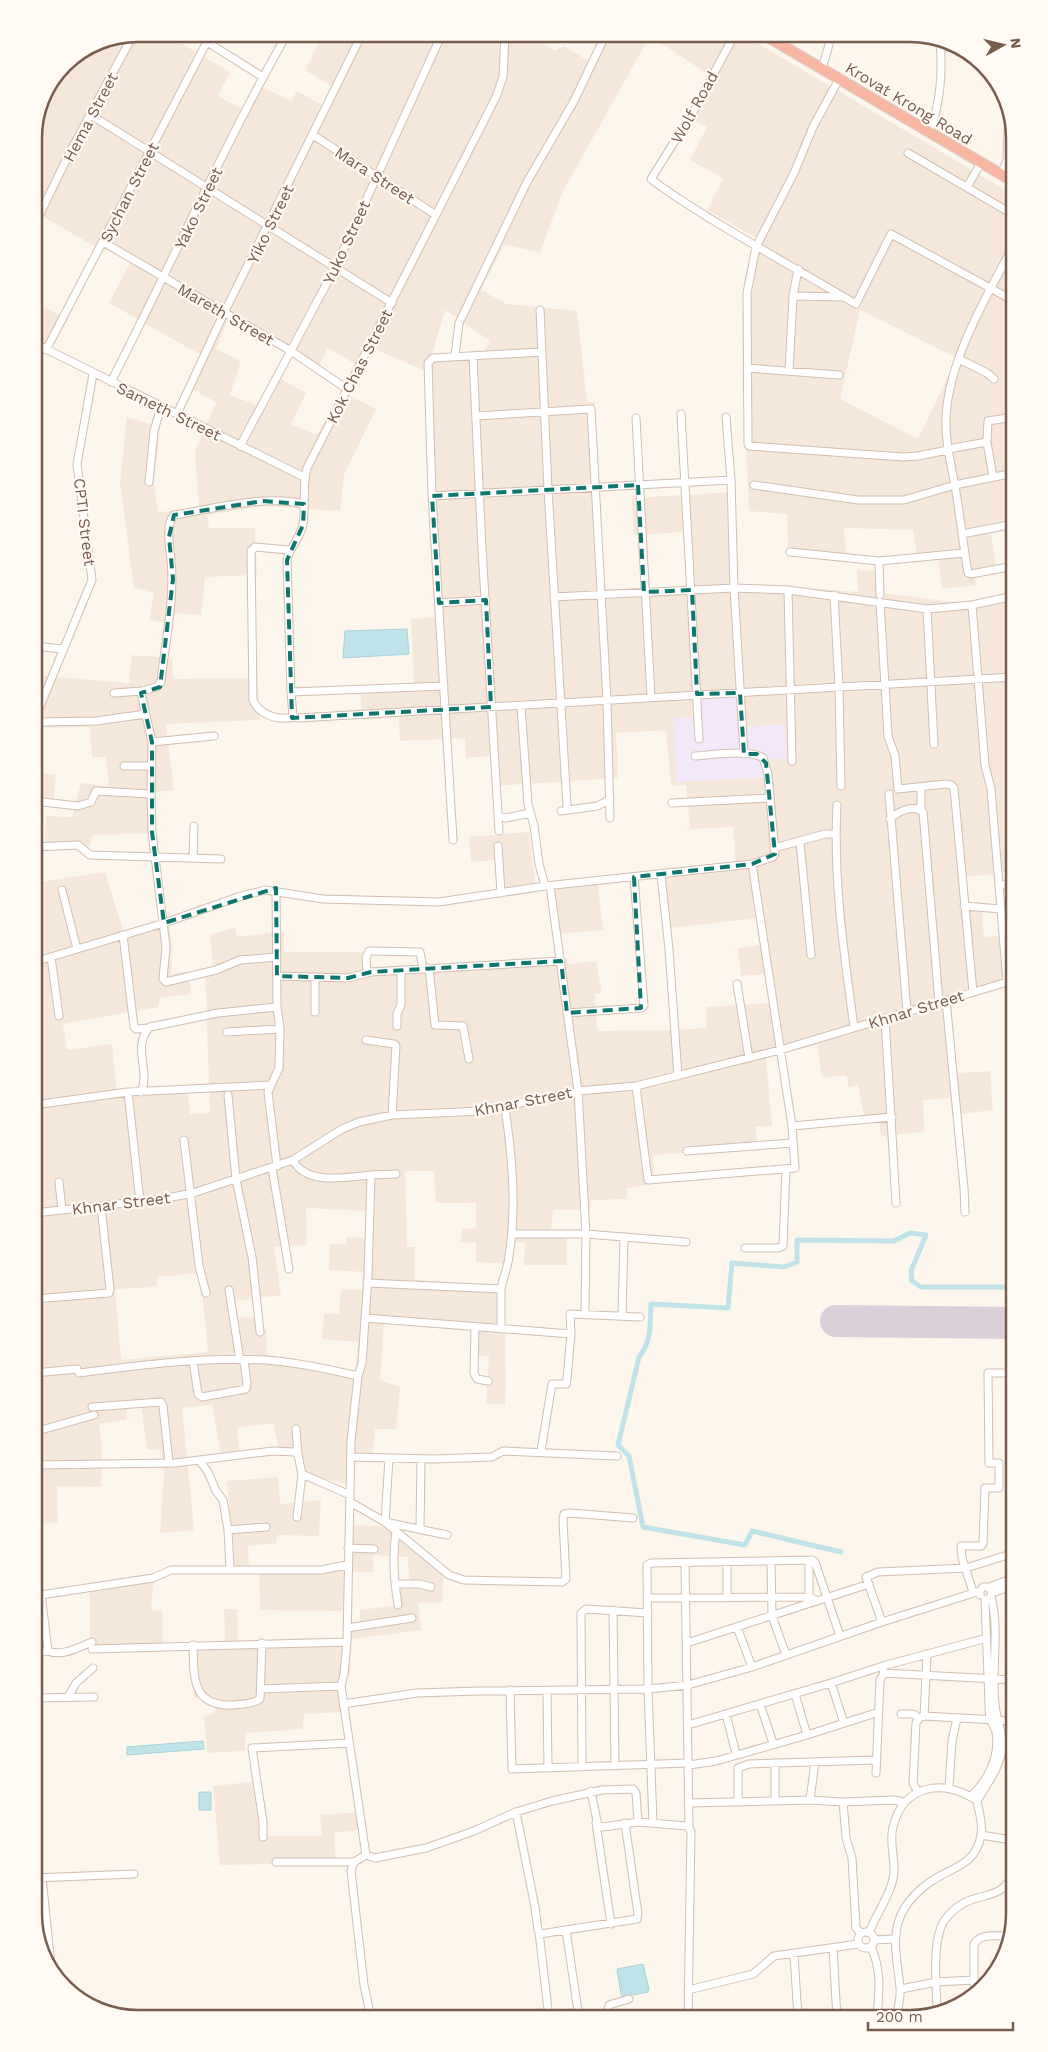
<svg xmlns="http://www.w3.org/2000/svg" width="1048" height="2052" font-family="'Work Sans',sans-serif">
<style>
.residential{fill:#f5e8da;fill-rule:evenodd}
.commercial{fill:#fde8e0}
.education{fill:#f3e8fa}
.water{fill:#bfe3e8;stroke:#a5d3da}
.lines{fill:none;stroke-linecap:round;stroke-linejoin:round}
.canal{stroke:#bfe3e8;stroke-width:5}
.runway{stroke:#dbcfda;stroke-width:32}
.minor-casing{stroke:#d1beb0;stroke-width:9}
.highway-casing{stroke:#dad1cd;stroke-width:12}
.minor{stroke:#fff;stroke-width:7}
.highway{stroke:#f7b7a3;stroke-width:10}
.marked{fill:none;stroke:#0f766e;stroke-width:4;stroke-dasharray:10 6;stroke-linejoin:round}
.labels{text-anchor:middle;stroke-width:4.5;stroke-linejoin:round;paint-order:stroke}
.street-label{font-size:16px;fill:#7a5c4d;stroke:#fffaf3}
.rim{fill:none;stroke:#7a5c4d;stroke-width:2.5}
</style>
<rect width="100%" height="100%" fill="#fdf6ec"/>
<!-- residential -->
<path class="residential" d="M 139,34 L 165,34 L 230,72 L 218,96 L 242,109 L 254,83 L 291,101 L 297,91 L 322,105 L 331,86 L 305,70 L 322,36 L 319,34 L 538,34 L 538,40 L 555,51 L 563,46 L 591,62 L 602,34 L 742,34 L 1014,195 L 1014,520 L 990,526 L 996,566 L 972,570 L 977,585 L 942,589 L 938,557 L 918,558 L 913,530 L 844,528 L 846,554 L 788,551 L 787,514 L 749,511 L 743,380 L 744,280 L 756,238 L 707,210 L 723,178 L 690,160 L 707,127 L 688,117 L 709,75 L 650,36 L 563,191 L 540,252 L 504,245 L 481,290 L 507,304 L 577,311 L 587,402 L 595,402 L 604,589 L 687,587 L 684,532 L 634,535 L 632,498 L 734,492 L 737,585 L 770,585 L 858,592 L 857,570 L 880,571 L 882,593 L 968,604 L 1014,595 L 1014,882 L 1010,883 L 1009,872 L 964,877 L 966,912 L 982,912 L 984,937 L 1014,935 L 1014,985 L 951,1003 L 957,1073 L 990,1071 L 993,1110 L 952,1115 L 950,1098 L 923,1100 L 924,1132 L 881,1136 L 879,1119 L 865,1120 L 858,1085 L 848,1087 L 847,1075 L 822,1078 L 817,1045 L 766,1057 L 772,1126 L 755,1127 L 758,1148 L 653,1155 L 654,1184 L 627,1188 L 627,1199 L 591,1200 L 590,1210 L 553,1210 L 551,1232 L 566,1233 L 567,1265 L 524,1265 L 525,1243 L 514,1242 L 510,1264 L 476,1262 L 476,1243 L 461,1242 L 462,1229 L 476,1228 L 476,1203 L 436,1203 L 434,1171 L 405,1171 L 407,1247 L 415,1247 L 415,1280 L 505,1286 L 506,1386 L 505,1405 L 486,1403 L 489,1357 L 471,1354 L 471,1329 L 384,1323 L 380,1380 L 400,1387 L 396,1429 L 375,1429 L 372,1461 L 354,1461 L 352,1485 L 298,1474 L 296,1451 L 279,1450 L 273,1423 L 237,1428 L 240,1458 L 222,1459 L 212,1405 L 182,1408 L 194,1530 L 160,1533 L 164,1475 L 161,1449 L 147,1450 L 141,1404 L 127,1406 L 127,1419 L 99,1424 L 102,1445 L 101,1487 L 57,1486 L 58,1522 L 34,1525 L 34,883 L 105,872 L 124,933 L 169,918 L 172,947 L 171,974 L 188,971 L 191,994 L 160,998 L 158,1007 L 63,1024 L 67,1050 L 112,1044 L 117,1096 L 187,1088 L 190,1114 L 210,1113 L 205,968 L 213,967 L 210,934 L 235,928 L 237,937 L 284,931 L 284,952 L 369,952 L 371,967 L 567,958 L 568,964 L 596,961 L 602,993 L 595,994 L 597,1031 L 673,1030 L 707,1028 L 706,1007 L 770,1003 L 766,974 L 741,976 L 738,948 L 762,945 L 758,918 L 670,928 L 663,877 L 736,867 L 733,827 L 690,829 L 686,785 L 671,786 L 666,730 L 616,733 L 618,778 L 492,786 L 490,756 L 466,758 L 465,738 L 400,741 L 399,717 L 362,720 L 360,687 L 414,684 L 411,619 L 435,617 L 429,507 L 430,368 L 435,355 L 482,355 L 490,341 L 445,310 L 427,372 L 372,348 L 362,368 L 328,348 L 316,371 L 229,317 L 216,349 L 241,361 L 230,395 L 257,405 L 274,375 L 306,393 L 291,424 L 317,435 L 342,392 L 376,409 L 344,475 L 340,511 L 266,506 L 207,515 L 209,528 L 255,528 L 257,575 L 205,577 L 201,615 L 175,613 L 173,625 L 149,620 L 154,593 L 134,588 L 120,483 L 127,417 L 160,427 L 154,485 L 158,512 L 199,509 L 195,451 L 216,402 L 187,387 L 201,355 L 109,303 L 131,261 L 107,247 L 104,252 L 34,211 L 34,132 L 42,98 L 65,64 L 99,42 ZM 860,310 L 957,358 L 918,439 L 840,399 ZM 673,719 L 692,725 L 743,728 L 768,760 L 768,776 ZM 306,1208 L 367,1211 L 366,1238 L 347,1237 L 346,1244 L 330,1244 L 329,1270 L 363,1272 L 362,1290 L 341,1289 L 339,1314 L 324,1313 L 322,1339 L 358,1342 L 355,1373 L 267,1355 L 266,1329 L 260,1329 L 260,1317 L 237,1318 L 236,1301 L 281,1295 L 274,1247 L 307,1245 ZM 200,1273 L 208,1352 L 121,1360 L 115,1290 L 157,1286 L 157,1277 Z
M 34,301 L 68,320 L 49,353 L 34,346 Z
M 132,655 L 172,658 L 173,679 L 257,678 L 260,720 L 166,724 L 174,790 L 154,792 L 156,833 L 92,835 L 90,846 L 45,846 L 46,816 L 72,817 L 81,783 L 109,786 L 106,757 L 92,757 L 90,727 L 35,728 L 34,734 L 34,675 L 129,683 Z
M 34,772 L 56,775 L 54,798 L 47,802 L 34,801 Z
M 529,832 L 536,889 L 498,895 L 495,860 L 471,862 L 469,837 Z
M 597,877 L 603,930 L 557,934 L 550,883 Z
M 278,1477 L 280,1504 L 321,1500 L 319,1536 L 277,1535 L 276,1543 L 248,1546 L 249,1570 L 230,1570 L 231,1526 L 227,1481 Z
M 345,1524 L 390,1527 L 444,1568 L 442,1602 L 418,1603 L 421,1630 L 345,1640 L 344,1626 L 360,1623 L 360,1610 L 398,1605 L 396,1581 L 409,1580 L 408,1557 L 373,1555 L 373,1572 L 349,1572 L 349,1611 L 260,1610 L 259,1566 L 321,1569 L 344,1563 Z
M 154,1576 L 151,1611 L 162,1610 L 163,1650 L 90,1651 L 90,1584 Z
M 224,1609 L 237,1609 L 238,1641 L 339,1640 L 350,1643 L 351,1672 L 343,1685 L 344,1712 L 304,1714 L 303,1729 L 245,1733 L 245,1751 L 207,1753 L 204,1716 L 215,1713 L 215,1698 L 194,1698 L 193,1643 L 225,1642 Z
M 261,1781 L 267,1836 L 322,1836 L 320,1815 L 364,1812 L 367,1829 L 334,1833 L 336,1863 L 220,1865 L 213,1786 Z"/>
<!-- commercial -->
<path class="commercial" d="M 990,1958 L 1001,1958 L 996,1972 L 990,1977 Z"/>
<!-- education -->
<path class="education" d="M 740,693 L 743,728 L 785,724 L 787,758 L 768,760 L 768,777 L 677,782 L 673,719 L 692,717 L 692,725 L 698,724 L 698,695 Z"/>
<!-- water -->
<path class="water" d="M 407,629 L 409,654 L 343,658 L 345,631 Z
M 203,1741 L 204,1749 L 127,1755 L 127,1747 Z
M 199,1792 L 211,1792 L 211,1810 L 199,1810 Z
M 643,1964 L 649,1989 L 648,1992 L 623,1997 L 621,1994 L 617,1969 Z"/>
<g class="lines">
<!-- canal -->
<path class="canal" d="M 841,1552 L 752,1531 L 745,1545 L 643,1527 L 629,1456 L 618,1445 L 639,1357 C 652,1341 650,1324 651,1304 L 728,1308 L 732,1263 L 784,1267 L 797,1262 L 797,1240 L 894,1241 L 910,1233 L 926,1235 L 911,1271 L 912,1281 L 921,1287 L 1014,1287"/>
<!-- runway -->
<path class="runway" d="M 836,1321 L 1014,1323"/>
<!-- minor casing -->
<g class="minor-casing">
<path id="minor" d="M 735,34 L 693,112 L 651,179 C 673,196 696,210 719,224 C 764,251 810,277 856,304 L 891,234 L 1014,301
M 207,42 L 263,77
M 941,47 L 950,47
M 822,69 L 832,34
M 839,79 L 813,127 L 794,173 L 756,247 L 747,293 L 748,444 L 749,446 L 903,457 L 918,456 L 948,450
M 91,115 L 392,303
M 929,133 C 940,106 943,72 940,43
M 313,135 L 436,215
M 908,153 L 1014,215
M 1001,175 L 1007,160 L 1009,110
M 967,187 L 981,163
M 34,226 L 69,154 L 133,35
M 103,242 L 291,351 L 347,389
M 793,296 L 843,297
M 540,310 L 548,489 L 567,806
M 34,343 L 304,477
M 46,350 L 211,34
M 455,356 L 459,323 L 527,182 L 574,101 L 606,34
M 473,356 L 482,549 L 499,831
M 959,359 L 987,373 L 994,379
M 747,368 L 839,375
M 789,371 L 793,296 L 798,269
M 111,382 C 170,267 223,147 287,34
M 177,414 L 224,313 L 362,34
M 681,414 L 699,739
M 476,416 L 591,409 L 607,701 L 610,818
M 726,417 L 731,480 L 734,588 L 744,754
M 636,418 L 651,697
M 987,442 L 993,477
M 240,446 L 335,268 L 442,34
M 948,449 L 987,442 L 988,421 L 1014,417
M 149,482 L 154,431 L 161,407
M 754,485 L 858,500 L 904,500 L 955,485 L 1014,473
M 432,496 L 731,480
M 962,534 L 1014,524
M 289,550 L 255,547 L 251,551 L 253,700 C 257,711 271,718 282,718 C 288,719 292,716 298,718 L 1014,677
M 790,552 L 879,561 L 964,553
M 879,561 L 880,595
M 1014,566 L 971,574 L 968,573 C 963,544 960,515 955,486 C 951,464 945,441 946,418 C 948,361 987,295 1014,245
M 788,590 L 792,761
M 834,595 L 839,687 L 841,786
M 554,597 L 734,588 L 788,590 L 927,609 L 972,605 L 1014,596
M 880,602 L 888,736 L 895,756 L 898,789 L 946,784 L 951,785 L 954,788 L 973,992
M 439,603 L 486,600
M 972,605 L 985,765 L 991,789 L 1007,982
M 927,609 L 934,744
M 34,646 L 63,649
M 291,692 L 444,686
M 114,693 L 142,691
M 521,706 L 528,804 L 534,826 L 539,864 L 545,886
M 293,716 L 291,692 L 287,560 C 290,547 301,537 303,524 C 306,505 302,486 307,468 L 496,97 L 503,77 L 505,34
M 34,721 L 92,580 L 77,464 L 93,374
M 34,721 L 40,722 L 96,721 L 146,714
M 152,742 L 214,736
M 124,766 L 152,766
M 921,787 L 921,811
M 889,794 L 907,1011
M 34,801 L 78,806 L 91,802 L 96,791 L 151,794
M 672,803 L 770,798
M 837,805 C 833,879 844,954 854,1027
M 561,811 L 597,806 L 610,800
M 498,816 L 506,818 L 530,813
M 890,819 C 899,811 913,804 923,812 L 939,1002
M 453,840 L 432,496 L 428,363 L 433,358 L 542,352
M 800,842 L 811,955
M 498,846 L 501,893
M 34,847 L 78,845 L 90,855 L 221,859
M 774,848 L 825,834 L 836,834
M 193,858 L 194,826
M 661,875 L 669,949 L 678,1076
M 999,885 L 1014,883
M 550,886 L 578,1091 L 586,1234 L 585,1314
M 62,890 L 77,949
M 276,892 L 277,1007 L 280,1029 L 279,1068 L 268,1092 L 277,1166
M 964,906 L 1001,909
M 123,935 L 134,1027 L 136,1029 L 148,1028
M 51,957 L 59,1016
M 277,957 L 240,960 L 216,970 L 166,982 L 163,979 L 166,947 L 152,832 L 151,792 L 152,742 L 141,693 L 142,691 L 157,687 L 161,682 C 165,642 175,600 171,560 C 170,547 165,525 174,515 C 212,509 267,494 304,504
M 34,962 L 164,923 L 238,897 L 265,890 L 323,899 L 439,902 L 545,886 L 752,864 L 773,857 L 775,853 L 768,774 L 763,758 C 749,749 712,755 695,756
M 429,968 L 435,1025 L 463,1026 L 469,1059
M 367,972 L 366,958 L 369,951 L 373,951 L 420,952 L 423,969
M 277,976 L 348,978 L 371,972 L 561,961
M 315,977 L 315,1012
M 737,984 L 749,1058
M 946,1000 L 964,1188 L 965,1212
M 567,1013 L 641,1008 L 644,1006 L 634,877
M 885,1018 L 896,1203
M 397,1026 L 397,1014 L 401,1005 L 401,970
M 227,1032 L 280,1029
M 366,1040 L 394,1044 L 396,1046 L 392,1115
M 636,1086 L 648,1180 L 795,1168 L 792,1126 L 752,864
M 128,1092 L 140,1202
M 141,1092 C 151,1071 131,1046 150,1027 L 218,1013 L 277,1007
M 228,1095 L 236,1179 L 252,1257 L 260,1332
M 34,1105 L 128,1092 L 270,1085
M 792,1126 L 892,1117
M 184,1140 L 199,1266 L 206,1293
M 687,1151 L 792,1143
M 293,1160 C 306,1186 347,1177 371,1175 L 368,1276 L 362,1363 L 358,1376 L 351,1441 L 347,1642 L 344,1674 L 341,1686 L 366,1855
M 272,1168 L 289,1269
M 371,1175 L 396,1174
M 59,1182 L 62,1210
M 34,1213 L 162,1199 L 193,1193 L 293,1160 L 342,1129 L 359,1122 L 392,1115 L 483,1111 L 578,1091 L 636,1086 L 780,1050 L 1014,980
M 512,1234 L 586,1234 L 686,1242
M 745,1248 L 778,1248 L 783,1246 L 786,1169
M 367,1283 L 501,1289 C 503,1278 508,1267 509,1256 C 517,1206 512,1157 505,1107
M 229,1290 L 240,1360
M 34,1299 L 109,1293 L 110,1289 L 101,1206
M 622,1316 L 624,1237
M 365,1318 L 571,1334
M 475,1327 L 474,1373 L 477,1379 L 488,1381
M 501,1329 L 501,1289
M 193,1361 L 198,1394 L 202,1397 L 246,1389 L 247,1384 L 244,1360
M 34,1373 L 77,1369
M 79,1373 C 140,1365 203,1357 265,1360 C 296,1362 328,1369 358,1376
M 92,1407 L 161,1402 L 163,1406 L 169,1463
M 296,1429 L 298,1455
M 34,1432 L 94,1415
M 541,1451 L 552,1384 L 566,1384 L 567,1379 L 571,1334 L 570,1314 L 640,1317
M 351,1457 L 433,1459 L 492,1457 L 503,1451 L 617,1456
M 389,1458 L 385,1522 L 449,1575 L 464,1580 L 562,1582 L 566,1579 L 563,1520 L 564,1514 L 570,1513 L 633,1518
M 199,1460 L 208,1472 L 216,1491 L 223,1500 L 228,1530 L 230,1568
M 34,1465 L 175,1463 L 273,1451 L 295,1452 L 298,1455 L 302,1474 L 297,1517
M 302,1474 L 350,1495
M 350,1502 L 385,1522 L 447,1535
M 420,1528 L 421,1459
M 228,1530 L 266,1527
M 396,1532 C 392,1556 394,1581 398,1605
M 348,1548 L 374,1549
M 812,1560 L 815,1562 L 840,1636
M 727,1562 L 727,1598
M 771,1562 L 772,1616 L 786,1655
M 685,1563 L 689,1827
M 395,1584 L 420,1584 L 431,1587
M 973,1592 L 962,1558 L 961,1546 L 981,1546 L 983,1544 L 985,1488 L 999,1488 L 999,1463 L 989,1463 L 988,1373 L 1014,1373
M 992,1593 L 1014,1585
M 980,1595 L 980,1591 L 983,1587 L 989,1587 L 1014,1578
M 34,1596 L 153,1578 L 171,1570 L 321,1570 L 347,1565
M 809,1597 L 809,1564 L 812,1560
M 648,1598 L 809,1597 L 818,1601
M 989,1599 L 992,1593 L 989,1587
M 613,1610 L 615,1766
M 882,1622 L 866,1577 L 878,1572 L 966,1568 L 1014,1553
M 34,1625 L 45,1622
M 737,1627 L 752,1667
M 347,1628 L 412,1618
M 687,1643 L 869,1584
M 193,1645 C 194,1677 191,1707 234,1705 C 242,1704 254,1704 260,1699 L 262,1643
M 92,1649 L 347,1642
M 48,1651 C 62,1657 79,1647 92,1642
M 34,1653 L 48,1651 L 41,1594
M 884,1673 L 1014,1680
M 831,1683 L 844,1723
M 261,1689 L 341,1686
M 510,1690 L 512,1769 L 689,1763
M 547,1690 L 548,1768
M 795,1694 L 807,1735
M 68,1697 L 76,1683 L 93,1668
M 34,1698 L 94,1697
M 343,1704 L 417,1693 L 479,1691 L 648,1689 L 688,1685 L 752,1667 L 882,1622 L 980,1591
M 760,1704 L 773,1743
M 726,1714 L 736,1754
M 901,1714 L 913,1714 L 919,1718 L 924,1716 L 1014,1721
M 924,1716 L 927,1654
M 688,1725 L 831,1683 L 883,1666 L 987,1638
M 775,1763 L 775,1801
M 689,1765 L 716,1761 L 807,1735 L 879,1712
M 582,1767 L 581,1613 L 586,1609 L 648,1613
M 876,1773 L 880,1680 L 884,1673 L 883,1670
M 949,1787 L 952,1741 L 957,1718
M 591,1791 L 598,1826 L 603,1827 L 638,1822
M 918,1792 L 913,1783 L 916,1723 L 919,1718
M 971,1796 C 988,1781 1000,1756 996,1732 C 995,1727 991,1723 990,1718 C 989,1713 989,1707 989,1702 L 985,1599
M 810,1800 L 815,1762
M 738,1802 L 738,1768 L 749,1764 L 876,1760
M 843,1802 L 846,1838 L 852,1858 L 856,1928 L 861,1933
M 689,1803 L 810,1800 L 843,1802 L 893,1800 L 904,1802
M 516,1812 L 535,1907 L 538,1930 L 540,1934 L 637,1919 L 638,1914 L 625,1823
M 596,1823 L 611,1924
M 653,1823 L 648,1689 L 647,1565 L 651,1563 L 812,1560
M 981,1835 L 1005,1839 L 1014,1836
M 263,1837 L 263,1822 L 252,1748 L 348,1743
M 366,1855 L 375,1858 L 426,1848 L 474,1831 L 516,1812 L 552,1801 L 602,1790 L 633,1789 L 636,1793 L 638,1822 L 687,1826 L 691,1831 L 688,2018
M 366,1855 L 354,1862 L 351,1871 L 364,1985 L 371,2018
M 276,1862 L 354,1862
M 34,1878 L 134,1874
M 42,1878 L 51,1965
M 566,1930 L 579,2018
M858 1940a8 8 0 1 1 16 0a8 8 0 1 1-16 0Z
M 539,1932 L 549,2018
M 869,1933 C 876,1914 892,1893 894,1873 C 895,1858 889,1842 893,1827 C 903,1784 945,1778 977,1801
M 874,1940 L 895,1939
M 871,1947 C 882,1970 879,1994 877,2018
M 833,1948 L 837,2018
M 794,1954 L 798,2018
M 901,1989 L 936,1982 L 974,1980
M 688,1990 L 753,1974 L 774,1956 L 858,1944
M 974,1990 L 974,1944 C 981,1933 995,1936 1007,1936
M 937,2013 C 937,1988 931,1942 944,1921 C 949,1914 956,1907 964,1903 C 984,1892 1006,1900 1014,1868
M 284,2018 L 370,2014
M 601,2018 L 606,2016 L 609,2005 L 629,1999
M 896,2018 C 898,2009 901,1997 900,1988 C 898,1962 889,1934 904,1909 C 910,1899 920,1889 930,1882 C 951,1867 976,1866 981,1835 C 983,1823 979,1812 977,1801 C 987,1784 999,1769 1002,1749 C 1004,1734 996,1719 995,1704 C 991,1669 1000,1631 991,1596"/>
</g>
<!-- highway casing -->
<g class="highway-casing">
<path id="highway" d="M 763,34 L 1014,182"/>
</g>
<!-- minor -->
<use href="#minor" class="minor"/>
<!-- highway -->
<use href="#highway" class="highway"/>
</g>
<!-- marked area -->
<path class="marked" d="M 638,485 L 644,592 L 692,590 L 697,694 L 740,693 L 744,754 L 757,754 L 766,763 L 775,854 L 752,864 L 634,877 L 641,1008 L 567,1013 L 561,961 L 371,972 L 348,978 L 277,976 L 276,888 L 164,923 L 152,832 L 152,742 L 141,693 L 160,687 L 173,579 L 169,537 L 174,515 L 263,501 L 304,504 L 303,525 L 287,560 L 292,718 L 491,707 L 486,600 L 439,603 L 432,496 Z"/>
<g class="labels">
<!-- street labels -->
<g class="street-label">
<text transform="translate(909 103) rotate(31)" y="6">Krovat Krong Road</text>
<text transform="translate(694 107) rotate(-61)" y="6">Wolf Road</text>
<text transform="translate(90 117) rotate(-62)" y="6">Hema Street</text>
<text transform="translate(375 175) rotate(33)" y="6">Mara Street</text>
<text transform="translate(129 192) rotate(-63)" y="6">Sychan Street</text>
<text transform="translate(198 208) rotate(-64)" y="6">Yako Street</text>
<text transform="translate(270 224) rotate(-64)" y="6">Yiko Street</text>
<text transform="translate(346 242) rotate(-65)" y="6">Yuko Street</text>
<text transform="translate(226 314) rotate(30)" y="6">Mareth Street</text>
<text transform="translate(359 366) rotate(-63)" y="6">Kok Chas Street</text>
<text transform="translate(169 411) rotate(26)" y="6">Sameth Street</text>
<text transform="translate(85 522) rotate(83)" y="6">CPTI Street</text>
<text transform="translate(916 1009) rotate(-17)" y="6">Khnar Street</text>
<text transform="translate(523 1101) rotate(-11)" y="6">Khnar Street</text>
<text transform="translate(121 1203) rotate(-7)" y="6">Khnar Street</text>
</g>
</g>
<!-- crop -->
<path d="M0 0H1048V2052H0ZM138 42H910A96 96 0 0 1 1006 138V1914A96 96 0 0 1 910 2010H138A96 96 0 0 1 42 1914V138A96 96 0 0 1 138 42Z" fill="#fffaf3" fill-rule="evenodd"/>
<path class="rim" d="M138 42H910A96 96 0 0 1 1006 138V1914A96 96 0 0 1 910 2010H138A96 96 0 0 1 42 1914V138A96 96 0 0 1 138 42Z"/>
<!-- north arrow -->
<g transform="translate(1003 45) rotate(82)" stroke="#fffaf3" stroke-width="4" paint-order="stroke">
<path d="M0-4L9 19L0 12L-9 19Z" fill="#7a5c4d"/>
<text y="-8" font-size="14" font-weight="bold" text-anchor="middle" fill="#7a5c4d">N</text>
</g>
<!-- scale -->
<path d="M868 2022v8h145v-8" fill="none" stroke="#7a5c4d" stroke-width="2.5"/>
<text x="876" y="2022" font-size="15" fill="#7a5c4d" stroke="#fffaf3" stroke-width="4" paint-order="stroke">200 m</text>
</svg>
